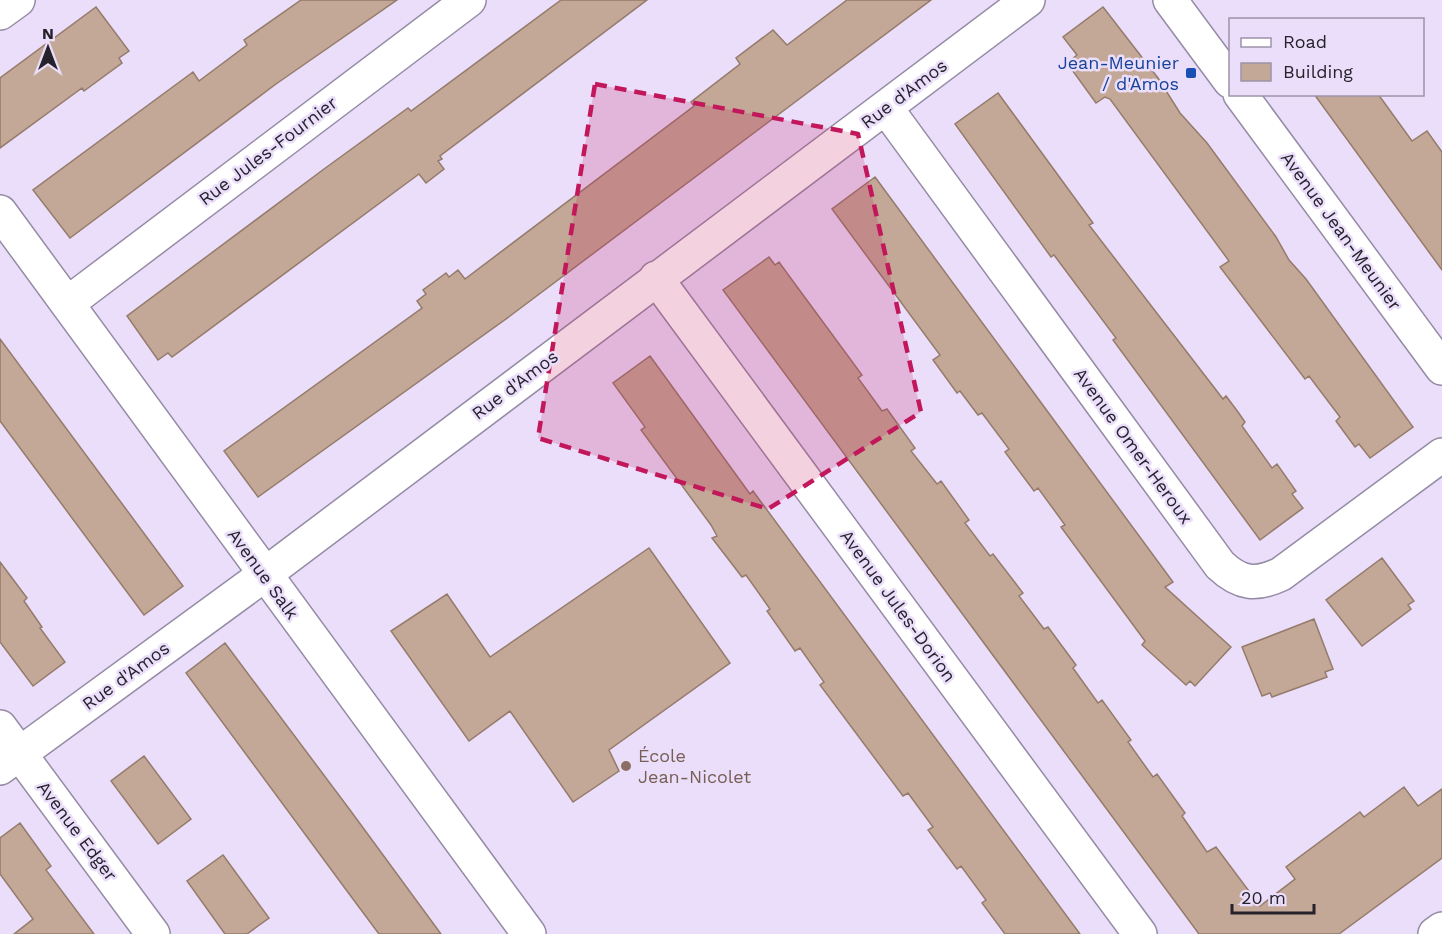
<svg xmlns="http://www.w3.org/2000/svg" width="1442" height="934" font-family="'Work Sans',sans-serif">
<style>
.building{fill:#c3a797;stroke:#957b6b;stroke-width:1.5}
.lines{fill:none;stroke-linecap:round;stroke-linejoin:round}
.minor-casing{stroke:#958ba5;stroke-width:36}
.tertiary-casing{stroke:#958ba5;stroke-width:36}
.minor{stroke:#fff;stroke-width:33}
.tertiary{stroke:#fff;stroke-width:33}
.marked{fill:#c2185b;fill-opacity:0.2;stroke:#c2185b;stroke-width:4.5;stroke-dasharray:12 8;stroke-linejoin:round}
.transit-dot{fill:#1a4fb4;stroke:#eadefa;stroke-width:2}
.education-dot{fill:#8d6e63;stroke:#eadefa;stroke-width:2}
.labels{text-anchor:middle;stroke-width:5;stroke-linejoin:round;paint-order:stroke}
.transit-label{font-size:18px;fill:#164399;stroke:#eadefa;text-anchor:end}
.street-label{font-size:18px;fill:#26222c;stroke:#eadefa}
.education-label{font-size:18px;fill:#785e54;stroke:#eadefa;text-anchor:start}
</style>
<rect width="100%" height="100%" fill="#eadefa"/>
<!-- building -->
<path class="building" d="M 301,0 L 397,0 L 276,84 L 70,238 L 33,190 L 193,72 L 199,81 L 247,45 L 244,40 Z
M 561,0 L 647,0 L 440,156 L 442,159 L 438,161 L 444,169 L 426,183 L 419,174 L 172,357 L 168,353 L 158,360 L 127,316 L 324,169 L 408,108 L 411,111 Z
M 847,0 L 931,0 L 510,316 L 258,497 L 224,451 L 422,308 L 417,301 L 426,294 L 423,290 L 446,273 L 449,277 L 458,270 L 465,279 L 694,106 L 691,102 L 740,64 L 736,58 L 773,30 L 787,45 Z
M 96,7 L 129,51 L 119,58 L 122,63 L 84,91 L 82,88 L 0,148 L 0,78 Z
M 1103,7 L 1158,78 L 1180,113 L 1207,143 L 1276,237 L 1289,260 L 1306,279 L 1413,427 L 1370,458 L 1359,444 L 1355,447 L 1336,421 L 1340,417 L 1309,376 L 1305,379 L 1220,267 L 1229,261 L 1110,99 L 1105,97 L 1096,103 L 1067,63 L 1077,55 L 1063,37 Z
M 998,93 L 1093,223 L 1089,225 L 1223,399 L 1226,396 L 1238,412 L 1245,422 L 1242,426 L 1272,468 L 1277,464 L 1296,491 L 1292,494 L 1303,508 L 1260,540 L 1113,340 L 1116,338 L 1054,255 L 1051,257 L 955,124 Z
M 1314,94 L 1378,94 L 1412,141 L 1427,131 L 1442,152 L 1442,270 Z
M 875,177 L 1173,582 L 1165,587 L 1231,647 L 1195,686 L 1190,681 L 1186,685 L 1142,645 L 1145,641 L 1061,527 L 1065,525 L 1038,488 L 1034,491 L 1005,452 L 1009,449 L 982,413 L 978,415 L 960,391 L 957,393 L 933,360 L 940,355 L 832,209 Z
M 769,257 L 775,265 L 779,262 L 795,284 L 862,375 L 858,378 L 882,411 L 887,409 L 915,448 L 911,451 L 937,484 L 941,481 L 969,520 L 965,523 L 990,556 L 993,554 L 1023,593 L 1019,596 L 1044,629 L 1048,627 L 1076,665 L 1073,668 L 1098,703 L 1102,700 L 1131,740 L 1128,742 L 1153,777 L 1157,774 L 1185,813 L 1182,816 L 1207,852 L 1216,847 L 1260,906 L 1295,879 L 1286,867 L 1360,812 L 1364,817 L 1404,787 L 1418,806 L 1442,789 L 1442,858 L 1339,934 L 1199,934 L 723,290 Z
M 0,339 L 183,586 L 144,615 L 0,421 Z
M 650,356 L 750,494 L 753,491 L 1080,934 L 1005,934 L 982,903 L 986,900 L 961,866 L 957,869 L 928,830 L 933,827 L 908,793 L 903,796 L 820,685 L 824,682 L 800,648 L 795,651 L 767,611 L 770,609 L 746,575 L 742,577 L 712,538 L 717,536 L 711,525 L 641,430 L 645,427 L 613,383 Z
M 649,548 L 730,663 L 609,750 L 619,771 L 573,802 L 510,711 L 469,741 L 391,631 L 447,594 L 490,657 Z
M 1382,558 L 1414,601 L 1408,605 L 1411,609 L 1362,646 L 1326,600 Z
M 0,562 L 27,598 L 24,601 L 42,627 L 40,628 L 65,662 L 33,686 L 0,642 Z
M 1314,619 L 1333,669 L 1325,672 L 1327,677 L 1272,697 L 1270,693 L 1262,696 L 1242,647 Z
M 225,643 L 350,810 L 441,934 L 379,934 L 347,891 L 186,673 Z
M 144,756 L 191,819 L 158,844 L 111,781 Z
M 20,823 L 51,866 L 46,870 L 94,934 L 14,934 L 33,919 L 0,874 L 0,838 Z
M 223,855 L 269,918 L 247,934 L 225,934 L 187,881 Z"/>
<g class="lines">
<!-- minor casing -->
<g class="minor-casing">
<path id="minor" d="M 0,13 L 18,0
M 886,108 L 1220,565 C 1240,584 1256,586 1281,574 L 1442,455
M 0,212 L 529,934
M 656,278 L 1140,934
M 68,303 L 469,0
M 0,727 L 153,934
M 0,768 L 264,575 L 1028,0
M 1435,934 L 1442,929"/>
</g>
<!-- tertiary casing -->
<g class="tertiary-casing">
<path id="tertiary" d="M 1170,0 L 1230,81
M 1240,94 L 1442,368"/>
</g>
<!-- minor -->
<use href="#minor" class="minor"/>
<!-- tertiary -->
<use href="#tertiary" class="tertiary"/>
</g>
<!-- marked area -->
<path class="marked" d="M 595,84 L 858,134 L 921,412 L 768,509 L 538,438 Z"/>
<!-- markers -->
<rect class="transit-dot" x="1185" y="67" width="12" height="12" rx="3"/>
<circle class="education-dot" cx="626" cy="766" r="6"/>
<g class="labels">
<!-- transit labels -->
<g class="transit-label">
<text x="1179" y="69">Jean-Meunier<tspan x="1179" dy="21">/ d'Amos</tspan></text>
</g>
<!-- street labels -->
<g class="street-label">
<text transform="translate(904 94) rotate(-37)" y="6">Rue d'Amos</text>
<text transform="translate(268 151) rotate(-37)" y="6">Rue Jules-Fournier</text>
<text transform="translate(1341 231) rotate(54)" y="6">Avenue Jean-Meunier</text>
<text transform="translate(515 385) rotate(-37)" y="6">Rue d'Amos</text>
<text transform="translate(1133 446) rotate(54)" y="6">Avenue Omer-Heroux</text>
<text transform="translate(263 574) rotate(54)" y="6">Avenue Salk</text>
<text transform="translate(898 606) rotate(54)" y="6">Avenue Jules-Dorion</text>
<text transform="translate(126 676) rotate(-36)" y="6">Rue d'Amos</text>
<text transform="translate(77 831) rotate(53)" y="6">Avenue Edger</text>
</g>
<!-- education labels -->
<g class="education-label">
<text x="638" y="762">École<tspan x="638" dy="21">Jean-Nicolet</tspan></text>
</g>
</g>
<!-- legend -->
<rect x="1229" y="18" width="195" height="78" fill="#eadefa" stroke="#9c93a8" stroke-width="1.5"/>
<rect x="1241" y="38" width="30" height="9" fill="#ffffff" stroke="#9c93a8" stroke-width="1.5"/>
<text x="1283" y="48" font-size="18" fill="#26222c">Road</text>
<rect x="1241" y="63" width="30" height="18" fill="#c3a797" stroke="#9c93a8" stroke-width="1.5"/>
<text x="1283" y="78" font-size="18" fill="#26222c">Building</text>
<!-- north arrow -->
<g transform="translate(48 48)" stroke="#eadefa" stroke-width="4.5" paint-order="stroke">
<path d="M0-4.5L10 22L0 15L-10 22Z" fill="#26222c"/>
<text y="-9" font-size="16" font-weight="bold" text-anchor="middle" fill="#26222c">N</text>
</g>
<!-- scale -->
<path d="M1232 904v9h82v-9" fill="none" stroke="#26222c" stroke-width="3"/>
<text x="1241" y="904" font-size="18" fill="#26222c" stroke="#eadefa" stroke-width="4.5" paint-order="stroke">20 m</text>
</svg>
